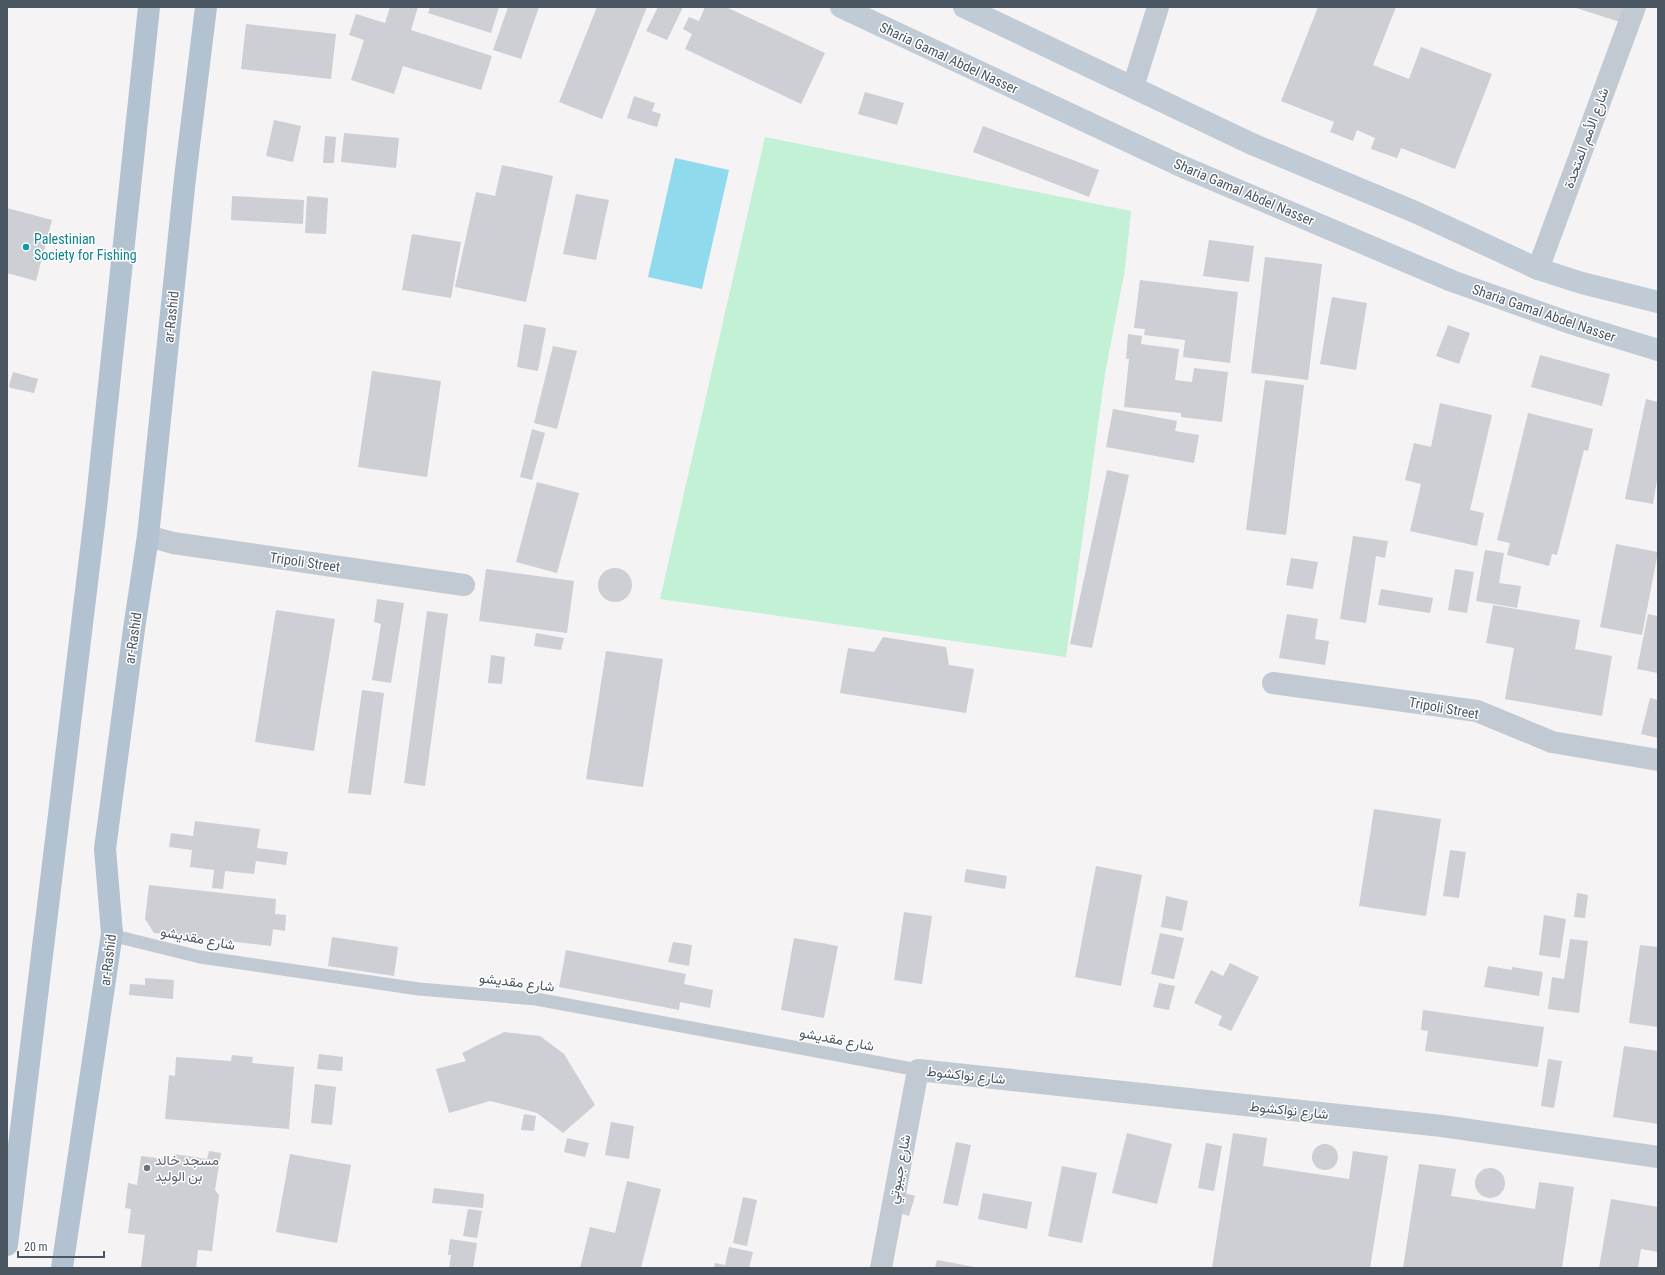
<svg xmlns="http://www.w3.org/2000/svg" width="1665" height="1275" font-family="'Roboto Condensed',Vazirmatn,sans-serif">
<style>
.green{fill:#c3f1d5}
.water{fill:#90daee}
.building{fill:#cdcfd5}
.lines{fill:none;stroke-linecap:round;stroke-linejoin:round}
.lane{stroke:#c1cad2;stroke-width:13}
.street{stroke:#c1cad2;stroke-width:22}
.secondary{stroke:#c1cbd6;stroke-width:22}
.primary{stroke:#b3c2d1;stroke-width:22}
.culture-dot{fill:#0f9aa8;stroke:#fff;stroke-width:1.5}
.worship-dot{fill:#6b7280;stroke:#fff;stroke-width:1.5}
.labels{text-anchor:middle;stroke-width:3;stroke-linejoin:round;paint-order:stroke}
.street-label{font-size:14px;fill:#4a5661;stroke:#fff}
.culture-label{font-size:14px;fill:#0d838f;stroke:#fff;text-anchor:start}
.worship-label{font-size:14px;fill:#5b616d;stroke:#fff;text-anchor:start}
</style>
<rect width="100%" height="100%" fill="#f5f3f3"/>
<!-- green -->
<path class="green" d="M 765,137 L 1131,211 L 1125,269 L 1105,374 L 1066,657 L 660,599 Z"/>
<!-- water -->
<path class="water" d="M 675,158 L 729,170 L 702,289 L 648,277 Z"/>
<!-- building -->
<path class="building" d="M 390,7 L 418,7 L 411,30 L 492,56 L 481,90 L 403,66 L 394,94 L 351,80 L 364,40 L 349,35 L 356,14 L 385,23 Z
M 430,7 L 499,7 L 491,33 L 428,13 Z
M 508,7 L 539,7 L 521,59 L 493,50 Z
M 597,7 L 647,7 L 602,119 L 559,102 Z
M 658,7 L 683,7 L 667,40 L 646,31 Z
M 705,7 L 726,7 L 825,53 L 801,104 L 685,49 L 692,34 L 683,29 L 689,17 L 699,21 Z
M 1318,7 L 1396,7 L 1373,65 L 1409,79 L 1421,47 L 1492,74 L 1455,169 L 1401,148 L 1397,158 L 1371,149 L 1375,138 L 1357,130 L 1353,141 L 1330,132 L 1334,122 L 1281,101 Z
M 1573,7 L 1625,7 L 1620,22 Z
M 246,24 L 336,34 L 331,79 L 241,69 Z
M 865,92 L 904,103 L 897,125 L 858,114 Z
M 634,96 L 655,103 L 652,111 L 661,114 L 657,127 L 627,118 Z
M 274,120 L 301,126 L 293,162 L 266,156 Z
M 983,126 L 1099,170 L 1089,197 L 973,152 Z
M 344,133 L 399,138 L 396,168 L 341,162 Z
M 325,136 L 336,137 L 334,163 L 323,163 Z
M 502,165 L 553,176 L 526,302 L 455,287 L 476,192 L 495,196 Z
M 576,194 L 609,200 L 596,260 L 563,254 Z
M 232,196 L 304,200 L 303,224 L 231,220 Z
M 307,196 L 328,198 L 326,234 L 305,233 Z
M 7,208 L 52,220 L 36,281 L 7,273 Z
M 412,234 L 461,242 L 451,298 L 402,290 Z
M 1209,240 L 1254,246 L 1249,282 L 1203,276 Z
M 1265,257 L 1322,264 L 1308,380 L 1251,373 Z
M 1140,280 L 1238,292 L 1230,363 L 1183,357 L 1185,340 L 1144,335 L 1145,329 L 1134,328 Z
M 1332,297 L 1367,303 L 1356,370 L 1320,364 Z
M 524,324 L 546,328 L 538,371 L 517,367 Z
M 1448,325 L 1470,333 L 1459,364 L 1436,356 Z
M 1128,334 L 1142,336 L 1141,344 L 1179,349 L 1175,380 L 1192,382 L 1194,368 L 1228,372 L 1222,422 L 1181,417 L 1181,413 L 1124,407 L 1129,359 L 1126,359 Z
M 553,346 L 577,351 L 557,429 L 534,423 Z
M 1540,355 L 1610,374 L 1602,406 L 1531,387 Z
M 372,371 L 441,381 L 427,477 L 358,467 Z
M 13,372 L 38,379 L 34,393 L 11,388 L 9,386 Z
M 1265,380 L 1304,385 L 1286,535 L 1246,530 Z
M 1646,399 L 1658,402 L 1658,474 L 1653,504 L 1625,499 Z
M 1440,403 L 1492,415 L 1470,510 L 1484,513 L 1477,546 L 1410,531 L 1421,484 L 1405,480 L 1414,443 L 1431,447 Z
M 1113,409 L 1177,421 L 1175,431 L 1199,435 L 1194,463 L 1106,447 Z
M 1528,413 L 1593,429 L 1588,451 L 1584,450 L 1557,555 L 1552,554 L 1549,566 L 1507,555 L 1510,543 L 1497,540 Z
M 532,429 L 545,433 L 532,480 L 520,477 Z
M 1107,470 L 1129,475 L 1092,648 L 1070,644 Z
M 537,482 L 579,493 L 557,573 L 516,562 Z
M 1353,536 L 1388,541 L 1385,558 L 1376,556 L 1366,623 L 1340,619 Z
M 1616,544 L 1658,552 L 1642,635 L 1600,627 Z
M 1485,550 L 1504,553 L 1499,583 L 1521,586 L 1517,608 L 1476,601 Z
M 1291,558 L 1318,562 L 1313,589 L 1286,585 Z
M598 585a17 17 0 1 1 34 0a17 17 0 1 1-34 0Z
M 486,569 L 574,581 L 567,633 L 479,621 Z
M 1455,569 L 1474,572 L 1467,613 L 1448,610 Z
M 1381,589 L 1433,598 L 1430,613 L 1378,605 Z
M 377,599 L 404,603 L 391,683 L 372,680 L 381,624 L 374,622 Z
M 1493,605 L 1580,620 L 1575,649 L 1612,656 L 1602,716 L 1505,699 L 1514,648 L 1486,643 Z
M 276,610 L 335,619 L 314,751 L 255,742 Z
M 427,611 L 448,614 L 425,786 L 404,783 Z
M 1287,614 L 1318,619 L 1315,639 L 1329,641 L 1325,665 L 1279,658 Z
M 1648,614 L 1658,616 L 1658,673 L 1637,669 Z
M 536,633 L 564,638 L 561,650 L 534,646 Z
M 883,637 L 946,647 L 949,665 L 974,669 L 966,713 L 840,693 L 848,648 L 874,652 Z
M 606,651 L 663,659 L 643,787 L 586,779 Z
M 491,655 L 505,657 L 502,684 L 488,683 Z
M 362,690 L 384,693 L 371,795 L 348,793 Z
M 1650,698 L 1658,700 L 1658,738 L 1641,734 Z
M 1374,809 L 1441,819 L 1426,916 L 1359,906 Z
M 195,821 L 260,829 L 257,848 L 288,852 L 286,865 L 256,861 L 254,874 L 225,871 L 223,889 L 212,888 L 214,870 L 190,867 L 192,850 L 169,847 L 171,833 L 193,836 Z
M 1450,850 L 1466,852 L 1459,898 L 1443,896 Z
M 1096,866 L 1142,875 L 1121,986 L 1075,977 Z
M 966,869 L 1007,876 L 1005,889 L 964,882 Z
M 149,885 L 276,899 L 275,914 L 286,915 L 285,931 L 273,929 L 271,946 L 154,933 L 145,919 Z
M 1577,893 L 1588,895 L 1585,918 L 1574,917 Z
M 1166,896 L 1188,901 L 1182,931 L 1161,927 Z
M 904,912 L 932,916 L 922,984 L 894,980 Z
M 1544,915 L 1566,919 L 1560,958 L 1539,955 Z
M 1160,933 L 1184,938 L 1174,979 L 1151,974 Z
M 332,937 L 398,947 L 394,976 L 328,966 Z
M 794,938 L 838,946 L 824,1018 L 781,1010 Z
M 1570,939 L 1588,941 L 1579,1013 L 1548,1009 L 1552,977 L 1564,979 Z
M 673,942 L 692,945 L 689,966 L 668,962 Z
M 1640,945 L 1658,947 L 1658,1027 L 1629,1023 Z
M 566,950 L 686,974 L 684,984 L 713,990 L 710,1008 L 680,1002 L 679,1010 L 559,987 Z
M 1230,963 L 1259,977 L 1231,1031 L 1218,1025 L 1222,1016 L 1194,1003 L 1211,970 L 1223,976 Z
M 1488,966 L 1512,970 L 1512,967 L 1543,972 L 1539,996 L 1484,987 Z
M 145,978 L 174,980 L 173,999 L 129,995 L 130,984 L 145,985 Z
M 1159,983 L 1175,986 L 1169,1010 L 1153,1007 Z
M 1423,1010 L 1544,1027 L 1538,1067 L 1425,1051 L 1428,1031 L 1421,1030 Z
M 504,1032 L 540,1036 L 564,1054 L 595,1105 L 563,1133 L 537,1113 L 490,1101 L 449,1113 L 436,1069 L 466,1061 L 462,1053 Z
M 1624,1046 L 1658,1051 L 1658,1124 L 1613,1117 Z
M 319,1054 L 343,1057 L 342,1071 L 317,1069 Z
M 232,1055 L 253,1057 L 252,1063 L 294,1067 L 289,1129 L 165,1119 L 169,1075 L 175,1076 L 176,1057 L 231,1061 Z
M 1548,1059 L 1562,1061 L 1554,1108 L 1541,1106 Z
M 315,1084 L 336,1087 L 332,1125 L 311,1123 Z
M 524,1114 L 536,1116 L 534,1131 L 521,1130 Z
M 611,1122 L 634,1126 L 629,1159 L 605,1155 Z
M 1127,1133 L 1172,1144 L 1157,1204 L 1112,1193 Z
M 1233,1133 L 1267,1138 L 1263,1166 L 1349,1179 L 1353,1151 L 1388,1156 L 1370,1268 L 1212,1268 Z
M 567,1138 L 589,1143 L 585,1157 L 564,1152 Z
M 956,1142 L 971,1145 L 958,1206 L 943,1203 Z
M 1206,1143 L 1222,1146 L 1214,1191 L 1198,1188 Z
M1312 1157a13 13 0 1 1 26 0a13 13 0 1 1-26 0Z
M 209,1151 L 221,1153 L 215,1190 L 219,1195 L 212,1251 L 198,1250 L 196,1268 L 141,1267 L 145,1235 L 128,1233 L 131,1209 L 125,1208 L 128,1183 L 137,1185 L 141,1156 L 173,1160 L 174,1154 L 207,1159 Z
M 290,1154 L 351,1165 L 337,1243 L 276,1232 Z
M 1419,1164 L 1456,1169 L 1451,1196 L 1535,1209 L 1539,1182 L 1574,1187 L 1562,1268 L 1403,1268 Z
M 1062,1166 L 1097,1173 L 1082,1243 L 1048,1236 Z
M1475 1183a15 15 0 1 1 30 0a15 15 0 1 1-30 0Z
M 627,1181 L 661,1189 L 641,1268 L 580,1268 L 590,1227 L 615,1233 Z
M 434,1188 L 484,1194 L 483,1208 L 432,1203 Z
M 901,1192 L 915,1196 L 909,1216 L 895,1212 Z
M 983,1193 L 1032,1202 L 1027,1229 L 978,1219 Z
M 743,1197 L 757,1200 L 747,1246 L 733,1243 Z
M 1611,1199 L 1658,1207 L 1658,1252 L 1641,1249 L 1638,1268 L 1599,1268 Z
M 468,1209 L 482,1211 L 477,1238 L 463,1236 Z
M 450,1239 L 477,1243 L 473,1268 L 449,1268 L 451,1255 L 448,1255 Z
M 729,1247 L 753,1252 L 749,1268 L 714,1268 L 715,1263 L 725,1265 Z
M 937,1260 L 975,1267 L 975,1268 L 935,1268 Z"/>
<g class="lines">
<!-- lane -->
<path class="lane" d="M 112,933 L 119,937 L 200,957 L 419,989 L 536,999 L 918,1070"/>
<!-- street -->
<path class="street" d="M 1133,87 L 1158,7
M 1538,269 L 1635,7
M 148,536 L 173,543 L 464,585
M 1273,683 L 1477,711 L 1552,742 L 1658,760
M 881,1268 L 918,1070 L 1442,1126 L 1658,1157"/>
<!-- secondary -->
<path class="secondary" d="M 841,7 L 1181,166 L 1452,281 L 1570,323 L 1658,350
M 964,7 L 1252,144 L 1415,212 L 1538,269 L 1582,283 L 1658,302"/>
<!-- primary -->
<path class="primary" d="M 7,1245 L 96,508 L 149,7
M 62,1268 L 112,933 L 105,849 L 134,629 L 148,536 L 185,178 L 206,7"/>
</g>
<!-- markers -->
<circle class="culture-dot" cx="26" cy="247" r="4"/>
<circle class="worship-dot" cx="147" cy="1168" r="4"/>
<g class="labels">
<!-- street labels -->
<g class="street-label">
<text transform="translate(949 58) rotate(25)" y="5">Sharia Gamal Abdel Nasser</text>
<text transform="translate(1586 138) rotate(-70)" y="5">شارع الأمم المتحدة</text>
<text transform="translate(1244 192) rotate(23)" y="5">Sharia Gamal Abdel Nasser</text>
<text transform="translate(1544 313) rotate(19)" y="5">Sharia Gamal Abdel Nasser</text>
<text transform="translate(171 317) rotate(-84)" y="5">ar-Rashid</text>
<text transform="translate(305 562) rotate(8)" y="5">Tripoli Street</text>
<text transform="translate(133 638) rotate(-82)" y="5">ar-Rashid</text>
<text transform="translate(1444 708) rotate(10)" y="5">Tripoli Street</text>
<text transform="translate(198 938) rotate(11)" y="5">شارع مقديشو</text>
<text transform="translate(108 960) rotate(-83)" y="5">ar-Rashid</text>
<text transform="translate(517 982) rotate(7)" y="5">شارع مقديشو</text>
<text transform="translate(837 1039) rotate(11)" y="5">شارع مقديشو</text>
<text transform="translate(966 1075) rotate(6)" y="5">شارع نواكشوط</text>
<text transform="translate(1289 1110) rotate(6)" y="5">شارع نواكشوط</text>
<text transform="translate(899 1169) rotate(-79)" y="5">شارع جيبوتي</text>
</g>
<!-- culture labels -->
<g class="culture-label">
<text x="34" y="244">Palestinian<tspan x="34" dy="16">Society for Fishing</tspan></text>
</g>
<!-- worship labels -->
<g class="worship-label">
<text x="155" y="1165">مسجد خالد<tspan x="155" dy="16">بن الوليد</tspan></text>
</g>
</g>
<!-- border -->
<rect width="1665" height="1275" fill="none" stroke="#4a5661" stroke-width="16"/>
<!-- scale -->
<path d="M18 1251v6h86v-6" fill="none" stroke="#4a5661" stroke-width="2"/>
<text x="24" y="1251" font-size="12" fill="#4a5661" stroke="#ffffff" stroke-width="3" paint-order="stroke">20 m</text>
</svg>
